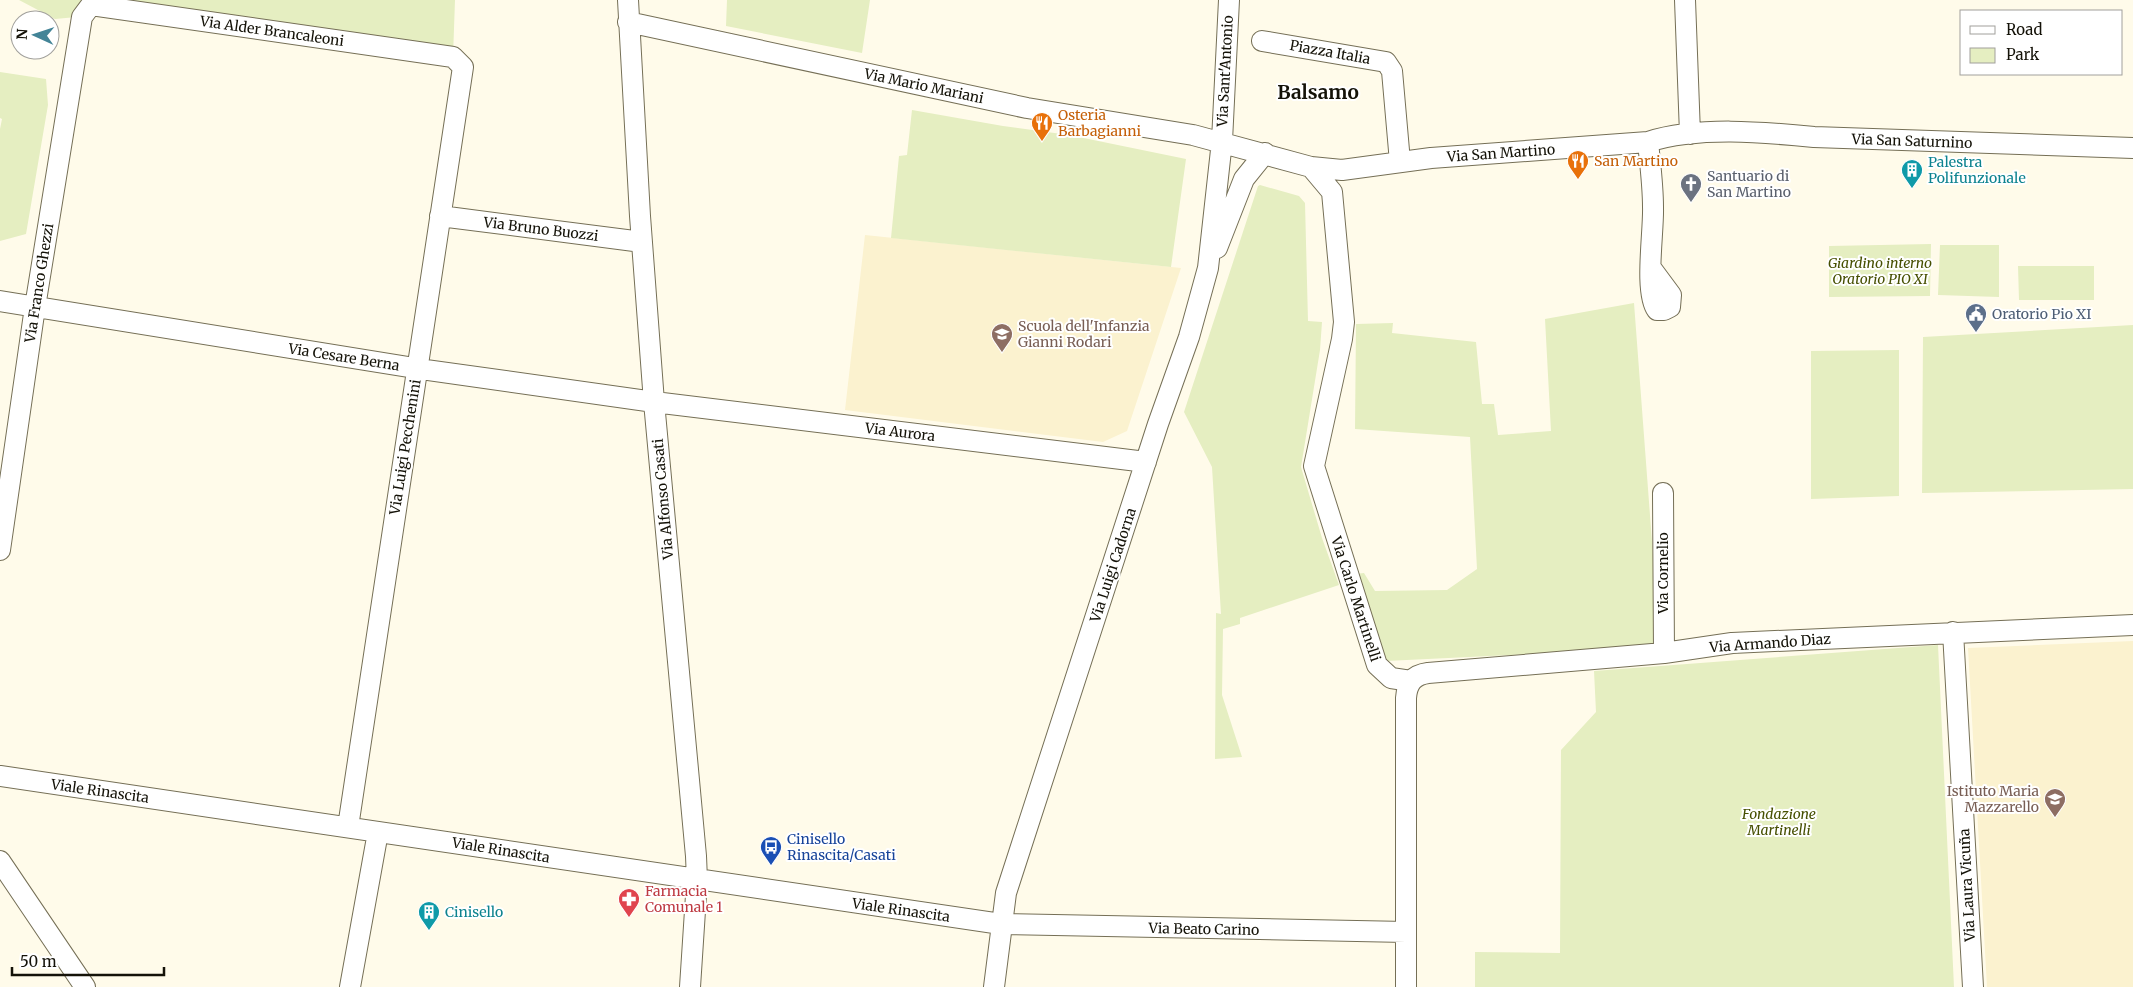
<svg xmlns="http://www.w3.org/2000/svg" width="2133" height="987" font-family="Merriweather,serif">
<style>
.built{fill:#fbf2cf}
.green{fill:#e5eec1}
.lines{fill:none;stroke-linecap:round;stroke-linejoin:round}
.street-casing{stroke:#756f56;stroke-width:22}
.street{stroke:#fff;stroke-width:20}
.labels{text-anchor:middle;stroke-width:4;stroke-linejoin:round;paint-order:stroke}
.street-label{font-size:14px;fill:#141208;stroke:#fff}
.food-label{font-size:14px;fill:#c56008;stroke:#fff;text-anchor:start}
.culture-label{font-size:14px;fill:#0d838f;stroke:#fff;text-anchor:start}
.worship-label{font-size:14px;fill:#5b616d;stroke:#fff;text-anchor:start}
.park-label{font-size:14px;font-style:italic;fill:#464f01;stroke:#fff}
.service-label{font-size:14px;fill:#4e5e75;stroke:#fff;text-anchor:start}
.education-label{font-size:14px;fill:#785e54;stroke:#fff;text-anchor:start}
.transit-label{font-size:14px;fill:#164399;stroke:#fff;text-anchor:start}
.health-label{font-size:14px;fill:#be3a42;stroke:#fff;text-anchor:start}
.district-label{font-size:19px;font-weight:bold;fill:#141208;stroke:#fff}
</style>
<rect width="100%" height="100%" fill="#fffbea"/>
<!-- built -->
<path class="built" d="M 865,235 L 1181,268 L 1127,431 L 1103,442 L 845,410 Z
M 2133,641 L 2133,987 L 1987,987 L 1968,648 Z"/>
<!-- green -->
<path class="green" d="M 19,0 L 455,0 L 453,57 L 98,15 L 55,19 Z
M 727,0 L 870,0 L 862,53 L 726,26 Z
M 0,72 L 46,79 L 48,105 L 26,234 L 0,241 L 0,129 L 2,119 L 0,118 Z
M 912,110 L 1003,126 L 1069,135 L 1186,159 L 1171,267 L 891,238 L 899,156 L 907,155 Z
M 1260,185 L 1299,196 L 1305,203 L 1308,321 L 1322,322 L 1320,350 L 1301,467 L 1322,538 L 1339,585 L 1240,618 L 1240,624 L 1223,629 L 1222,695 L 1242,757 L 1215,759 L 1216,613 L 1221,614 L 1212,467 L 1184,412 L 1258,186 Z
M 1931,244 L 1930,296 L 1829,297 L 1829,246 Z
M 1940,245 L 1999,245 L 1999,297 L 1938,295 Z
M 2018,266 L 2094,266 L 2094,300 L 2019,300 Z
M 1634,303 L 1660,648 L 1386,661 L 1379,648 L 1355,574 L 1364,573 L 1375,591 L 1447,590 L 1477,569 L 1470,437 L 1355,429 L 1356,324 L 1393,323 L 1392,333 L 1476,342 L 1482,404 L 1494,404 L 1498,435 L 1551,431 L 1545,319 Z
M 2133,325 L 2133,489 L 1922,493 L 1923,337 Z
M 1899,350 L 1899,496 L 1811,499 L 1811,351 Z
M 1938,645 L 1954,987 L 1475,987 L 1475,952 L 1560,953 L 1561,750 L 1596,712 L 1594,671 Z"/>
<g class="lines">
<!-- street casing -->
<g class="street-casing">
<path id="street" d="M 628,0 L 640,216 L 654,402 L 696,856 L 697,880 L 690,987
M 1685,0 L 1690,134
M 628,22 L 1027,108 L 1193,135 L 1311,167 L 1342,170 L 1431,158 L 1648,142 C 1698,126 1763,132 1814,137 L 2133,148
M 1262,41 L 1386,62 L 1392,71 L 1400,162
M 1648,142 C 1650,163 1653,185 1653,207 C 1654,231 1644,292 1657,310 L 1664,310 L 1670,307 L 1671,295 L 1651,268
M 1311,167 L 1332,192 L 1344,322 L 1342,339 L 1314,466 L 1377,665 L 1391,678 L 1411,681
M 440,216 L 642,242
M 1217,248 L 1244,179 L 1265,153
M 0,301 L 427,370 L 654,402 L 1146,462
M 1663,493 L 1664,653
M 0,550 L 35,307 L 82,17 L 91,5 L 453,57 L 463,67 L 348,827
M 1953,632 L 1973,987
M 0,776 L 1001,924 L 1406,932
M 0,861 L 85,987
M 350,987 L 378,832
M 994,987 L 1006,893 L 1158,424 L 1189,337 L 1208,268 L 1222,141 L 1229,0
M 1406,987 L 1406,698 C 1407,684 1413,675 1428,673 L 1664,653 L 1732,643 L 2133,625"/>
</g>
<!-- street -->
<use href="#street" class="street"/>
</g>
<!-- icons -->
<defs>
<g id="restaurant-pin" transform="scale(1.125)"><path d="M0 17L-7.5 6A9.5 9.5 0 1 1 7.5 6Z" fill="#e8710a" stroke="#fff"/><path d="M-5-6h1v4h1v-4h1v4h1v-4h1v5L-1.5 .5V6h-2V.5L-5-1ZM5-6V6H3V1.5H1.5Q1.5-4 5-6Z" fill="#fff"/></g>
<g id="building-pin" transform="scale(1.125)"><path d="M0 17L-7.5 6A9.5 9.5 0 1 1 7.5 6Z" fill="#0f9aa8" stroke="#fff"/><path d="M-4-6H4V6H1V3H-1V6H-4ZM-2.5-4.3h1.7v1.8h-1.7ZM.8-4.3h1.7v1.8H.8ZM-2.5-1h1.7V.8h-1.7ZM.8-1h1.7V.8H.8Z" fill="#fff"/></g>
<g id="church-pin" transform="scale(1.125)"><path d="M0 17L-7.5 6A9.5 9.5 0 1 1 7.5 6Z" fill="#6b7280" stroke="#fff"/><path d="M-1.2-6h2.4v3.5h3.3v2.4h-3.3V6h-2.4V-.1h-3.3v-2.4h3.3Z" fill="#fff"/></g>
<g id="civic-pin" transform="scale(1.125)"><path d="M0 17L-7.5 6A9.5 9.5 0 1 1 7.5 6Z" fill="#5c6f8a" stroke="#fff"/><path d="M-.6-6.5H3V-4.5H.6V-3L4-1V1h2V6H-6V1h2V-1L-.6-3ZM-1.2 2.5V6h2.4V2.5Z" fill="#fff"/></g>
<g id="school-pin" transform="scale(1.125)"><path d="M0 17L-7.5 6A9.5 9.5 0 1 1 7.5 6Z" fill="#8d6e63" stroke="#fff"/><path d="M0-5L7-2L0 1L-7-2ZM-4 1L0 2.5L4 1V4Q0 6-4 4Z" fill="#fff"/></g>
<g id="bus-pin" transform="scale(1.125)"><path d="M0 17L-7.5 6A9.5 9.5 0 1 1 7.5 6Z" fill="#1a4fb4" stroke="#fff"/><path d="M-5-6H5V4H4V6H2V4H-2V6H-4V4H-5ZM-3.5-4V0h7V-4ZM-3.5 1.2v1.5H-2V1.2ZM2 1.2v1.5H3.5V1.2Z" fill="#fff"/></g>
<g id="pharmacy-pin" transform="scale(1.125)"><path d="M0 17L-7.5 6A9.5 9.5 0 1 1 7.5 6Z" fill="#e0444e" stroke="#fff"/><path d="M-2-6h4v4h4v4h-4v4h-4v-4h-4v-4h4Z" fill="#fff"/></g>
</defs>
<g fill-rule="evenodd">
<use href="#restaurant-pin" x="1042" y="123"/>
<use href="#restaurant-pin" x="1578" y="161"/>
<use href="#building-pin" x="1912" y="170"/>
<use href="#church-pin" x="1691" y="184"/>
<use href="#civic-pin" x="1976" y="314"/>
<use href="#school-pin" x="1002" y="334"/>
<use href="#school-pin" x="2055" y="799"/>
<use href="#bus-pin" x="771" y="847"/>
<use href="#pharmacy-pin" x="629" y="899"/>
<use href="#building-pin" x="429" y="912"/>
</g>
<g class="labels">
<!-- street labels -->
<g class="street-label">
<text transform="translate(272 31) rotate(8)" y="5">Via Alder Brancaleoni</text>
<text transform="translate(1330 52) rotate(10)" y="5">Piazza Italia</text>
<text transform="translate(1225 71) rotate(-87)" y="5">Via Sant'Antonio</text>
<text transform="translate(924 86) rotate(12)" y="5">Via Mario Mariani</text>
<text transform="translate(1912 141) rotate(2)" y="5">Via San Saturnino</text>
<text transform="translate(1501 153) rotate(-4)" y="5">Via San Martino</text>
<text transform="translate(541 229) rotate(7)" y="5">Via Bruno Buozzi</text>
<text transform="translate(39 283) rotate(-81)" y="5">Via Franco Ghezzi</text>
<text transform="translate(344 357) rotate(9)" y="5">Via Cesare Berna</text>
<text transform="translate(900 432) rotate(7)" y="5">Via Aurora</text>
<text transform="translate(405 447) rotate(-81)" y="5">Via Luigi Pecchenini</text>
<text transform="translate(663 499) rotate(-95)" y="5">Via Alfonso Casati</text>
<text transform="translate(1113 565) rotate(-72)" y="5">Via Luigi Cadorna</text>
<text transform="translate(1663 573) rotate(-90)" y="5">Via Cornelio</text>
<text transform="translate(1356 599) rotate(72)" y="5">Via Carlo Martinelli</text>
<text transform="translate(1770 643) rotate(-4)" y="5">Via Armando Diaz</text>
<text transform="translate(100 791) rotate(8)" y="5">Viale Rinascita</text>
<text transform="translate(501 850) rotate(9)" y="5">Viale Rinascita</text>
<text transform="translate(1967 885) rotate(-93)" y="5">Via Laura Vicuña</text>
<text transform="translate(901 910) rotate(8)" y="5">Viale Rinascita</text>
<text transform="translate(1204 929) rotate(1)" y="5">Via Beato Carino</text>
</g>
<!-- food labels -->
<g class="food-label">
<text x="1058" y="120">Osteria<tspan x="1058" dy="16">Barbagianni</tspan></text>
<text x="1594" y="166">San Martino</text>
</g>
<!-- culture labels -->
<g class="culture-label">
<text x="1928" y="167">Palestra<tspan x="1928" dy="16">Polifunzionale</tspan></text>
<text x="445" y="917">Cinisello</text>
</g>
<!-- worship labels -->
<g class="worship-label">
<text x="1707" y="181">Santuario di<tspan x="1707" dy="16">San Martino</tspan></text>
</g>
<!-- park labels -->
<g class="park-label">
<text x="1880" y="268">Giardino interno<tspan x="1880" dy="16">Oratorio PIO XI</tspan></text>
<text x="1779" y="819">Fondazione<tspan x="1779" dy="16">Martinelli</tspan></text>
</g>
<!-- service labels -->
<g class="service-label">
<text x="1992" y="319">Oratorio Pio XI</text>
</g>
<!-- education labels -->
<g class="education-label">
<text x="1018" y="331">Scuola dell'Infanzia<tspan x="1018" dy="16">Gianni Rodari</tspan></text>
<text x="2039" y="796" text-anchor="end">Istituto Maria<tspan x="2039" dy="16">Mazzarello</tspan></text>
</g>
<!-- transit labels -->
<g class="transit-label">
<text x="787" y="844">Cinisello<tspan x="787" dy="16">Rinascita/Casati</tspan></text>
</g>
<!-- health labels -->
<g class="health-label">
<text x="645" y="896">Farmacia<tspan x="645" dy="16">Comunale 1</tspan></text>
</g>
<!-- district labels -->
<g class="district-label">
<text x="1318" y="99">Balsamo</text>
</g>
</g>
<!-- legend -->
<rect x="1960" y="10" width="162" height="65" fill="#ffffff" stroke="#a1a09c"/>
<rect x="1970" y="26" width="25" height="8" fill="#ffffff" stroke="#a1a09c"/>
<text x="2006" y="35" font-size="15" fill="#141208">Road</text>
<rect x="1970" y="48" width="25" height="15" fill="#e5eec1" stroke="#a1a09c"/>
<text x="2006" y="60" font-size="15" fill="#141208">Park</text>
<!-- north arrow -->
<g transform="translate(35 35) rotate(273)"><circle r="24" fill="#ffffff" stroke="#a1a09c"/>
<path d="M0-4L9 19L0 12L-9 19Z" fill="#438497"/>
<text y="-8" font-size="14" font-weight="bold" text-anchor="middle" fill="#141208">N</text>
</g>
<!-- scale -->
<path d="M12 967v8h152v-8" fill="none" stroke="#141208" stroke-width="2.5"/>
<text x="20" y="967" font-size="15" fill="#141208" stroke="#ffffff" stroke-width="4" paint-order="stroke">50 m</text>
</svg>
